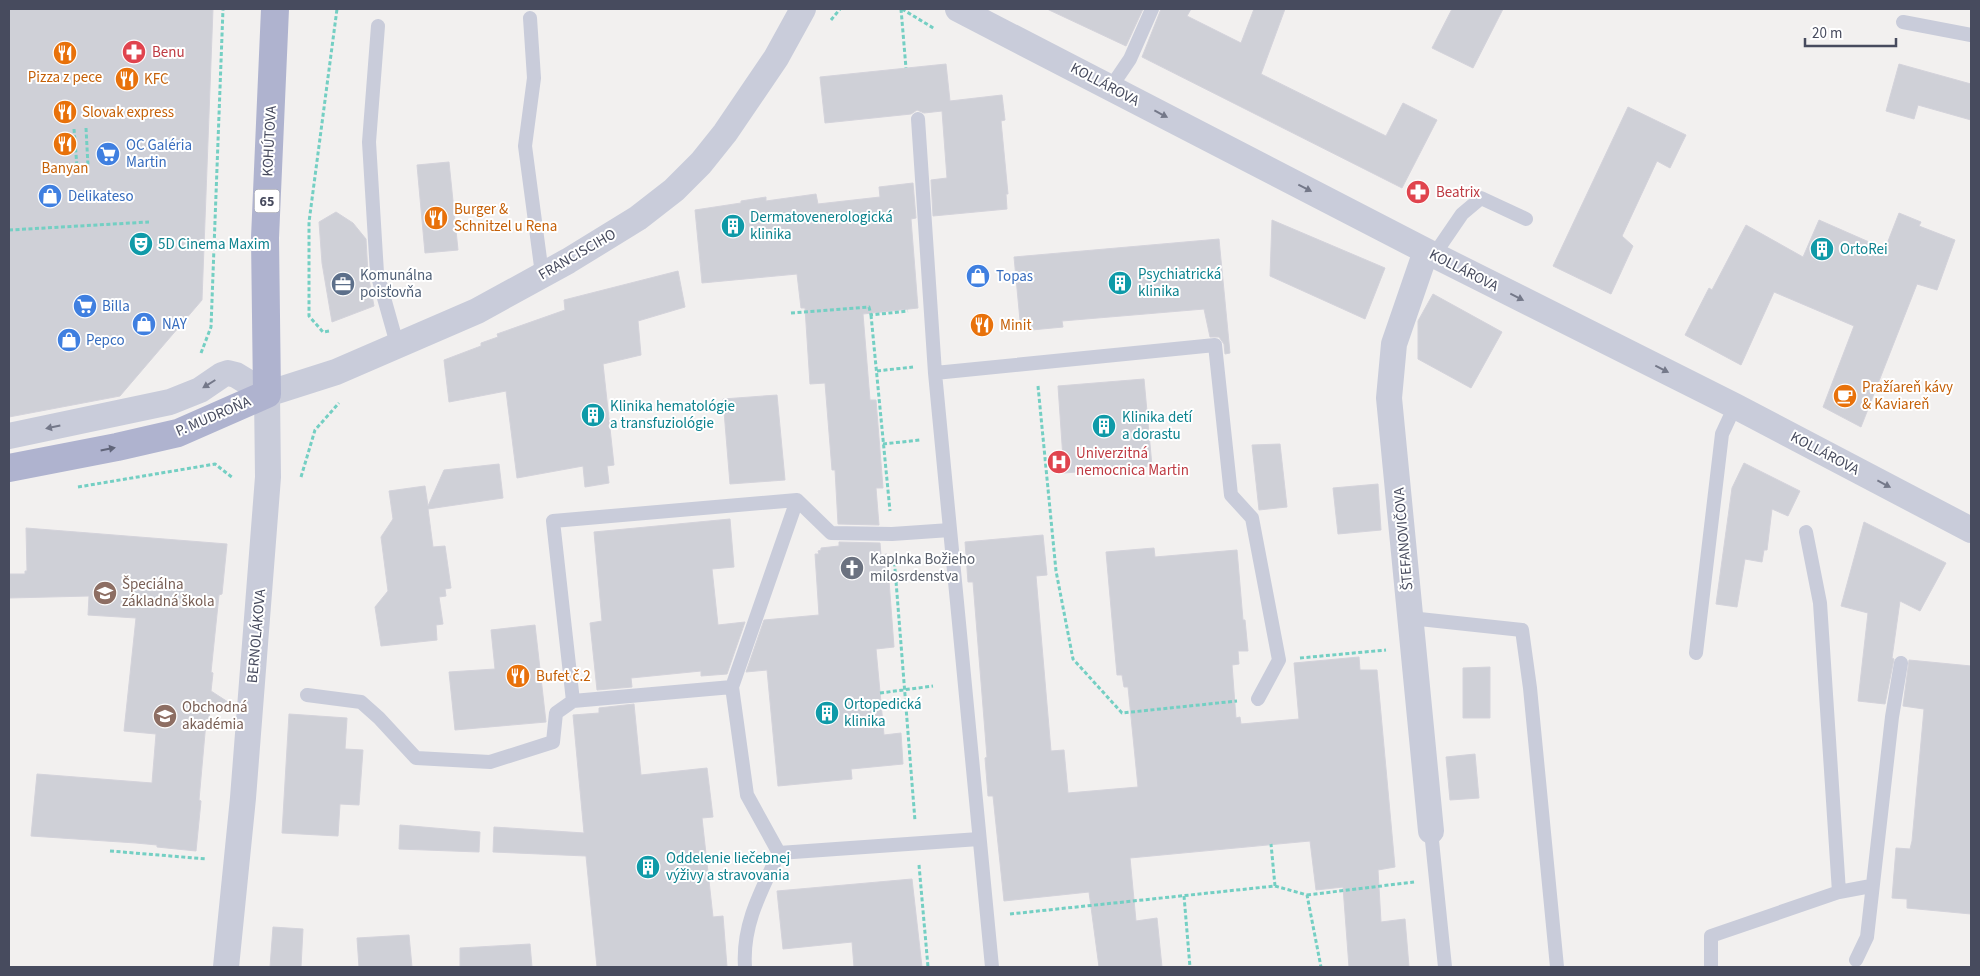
<svg xmlns="http://www.w3.org/2000/svg" width="1980" height="976" font-family="'Source Sans 3',sans-serif">
<style>
.building{fill:#cfd0d7;stroke:#d4d3db}
.lines{fill:none;stroke-linecap:round;stroke-linejoin:round}
.path{stroke:#74cfc3;stroke-width:3;stroke-dasharray:4 2.5;stroke-linecap:butt}
.service{stroke:#c9ccda;stroke-width:14}
.minor{stroke:#c9ccda;stroke-width:26}
.primary{stroke:#afb3cf;stroke-width:28}
.oneway{fill:#747889}
.oneway2{fill:#61657a}
.labels{text-anchor:middle;stroke-width:4;stroke-linejoin:round;paint-order:stroke}
.shield{fill:#fff;stroke:#7e818e;stroke-width:1}
.shield-label{font-size:14px;font-weight:bold;fill:#474b5e}
.health-label{font-size:15px;fill:#be3a42;stroke:#fff;text-anchor:start}
.food-label{font-size:15px;fill:#c56008;stroke:#fff;text-anchor:start}
.street-label{font-size:15px;fill:#474b5e;stroke:#fff}
.shop-label{font-size:15px;fill:#366cbe;stroke:#fff;text-anchor:start}
.culture-label{font-size:15px;fill:#0d838f;stroke:#fff;text-anchor:start}
.service-label{font-size:15px;fill:#4e5e75;stroke:#fff;text-anchor:start}
.worship-label{font-size:15px;fill:#5b616d;stroke:#fff;text-anchor:start}
.education-label{font-size:15px;fill:#785e54;stroke:#fff;text-anchor:start}
</style>
<rect width="100%" height="100%" fill="#f2f0ef"/>
<!-- building -->
<path class="building" d="M 9,9 L 213,9 L 202,300 L 120,396 L 9,417 Z
M 1047,9 L 1143,9 L 1126,46 Z
M 1161,9 L 1191,9 L 1187,16 L 1241,43 L 1254,9 L 1285,9 L 1261,74 L 1386,136 L 1403,103 L 1437,120 L 1402,188 L 1142,57 Z
M 1452,9 L 1503,9 L 1473,68 L 1432,48 Z
M 946,64 L 950,101 L 1002,95 L 1005,120 L 1001,121 L 1008,194 L 1006,194 L 1007,209 L 933,216 L 931,180 L 947,178 L 942,111 L 924,113 L 917,110 L 911,114 L 825,123 L 820,77 Z
M 1899,64 L 1971,84 L 1971,120 L 1918,105 L 1914,119 L 1886,111 Z
M 1628,107 L 1686,135 L 1670,168 L 1657,161 L 1622,236 L 1633,246 L 1611,294 L 1553,266 Z
M 449,162 L 458,250 L 425,253 L 417,165 Z
M 913,183 L 916,218 L 911,219 L 918,308 L 863,314 L 870,400 L 876,400 L 883,488 L 876,488 L 879,525 L 838,524 L 835,470 L 832,470 L 825,383 L 810,384 L 805,308 L 801,308 L 797,274 L 702,283 L 695,210 L 741,203 L 741,201 L 766,197 L 766,201 L 816,194 L 818,204 L 880,197 L 879,187 Z
M 336,212 L 353,223 L 366,239 L 368,274 L 374,306 L 332,322 L 322,263 L 319,222 Z
M 1899,213 L 1921,222 L 1919,226 L 1955,240 L 1937,290 L 1917,284 L 1861,427 L 1823,407 L 1854,326 L 1774,292 L 1741,365 L 1685,335 L 1709,288 L 1712,290 L 1746,225 L 1803,257 L 1819,220 L 1885,249 Z
M 1272,220 L 1385,268 L 1365,319 L 1270,276 Z
M 1219,239 L 1230,353 L 1225,354 L 1224,344 L 1219,337 L 1210,337 L 1204,309 L 1062,321 L 1063,327 L 1021,331 L 1014,257 Z
M 678,271 L 685,307 L 638,321 L 641,355 L 603,364 L 614,465 L 607,466 L 609,483 L 585,487 L 583,466 L 517,478 L 506,391 L 449,402 L 444,360 L 481,346 L 481,343 L 498,337 L 497,334 L 565,310 L 564,300 Z
M 1433,294 L 1502,332 L 1471,388 L 1418,359 L 1418,321 Z
M 1144,379 L 1152,466 L 1064,473 L 1058,386 Z
M 777,395 L 785,480 L 730,484 L 723,399 Z
M 1280,444 L 1287,507 L 1259,510 L 1252,445 Z
M 1744,463 L 1800,491 L 1788,516 L 1772,509 L 1767,550 L 1764,550 L 1762,562 L 1745,559 L 1737,607 L 1716,604 L 1732,488 Z
M 499,464 L 503,498 L 428,509 L 433,547 L 445,546 L 451,588 L 445,589 L 446,596 L 439,597 L 443,624 L 436,625 L 437,640 L 381,646 L 375,607 L 388,591 L 381,537 L 393,519 L 389,491 L 425,486 L 428,506 L 444,470 Z
M 1378,484 L 1381,530 L 1338,534 L 1333,488 Z
M 730,519 L 734,567 L 712,569 L 718,625 L 745,622 L 727,674 L 701,676 L 701,671 L 631,678 L 632,687 L 597,690 L 590,623 L 602,621 L 594,532 Z
M 1864,522 L 1946,563 L 1920,611 L 1900,601 L 1892,658 L 1894,659 L 1885,704 L 1858,701 L 1868,613 L 1841,606 Z
M 26,528 L 227,544 L 222,594 L 219,595 L 211,672 L 213,673 L 211,691 L 228,702 L 210,706 L 209,722 L 206,722 L 199,800 L 201,801 L 196,851 L 157,847 L 157,845 L 136,843 L 31,836 L 37,774 L 152,783 L 156,734 L 124,731 L 136,618 L 88,615 L 89,596 L 9,598 L 9,574 L 25,574 L 25,571 L 27,571 Z
M 1043,535 L 1047,575 L 1036,576 L 1051,751 L 1064,750 L 1068,793 L 1138,787 L 1128,687 L 1124,687 L 1122,675 L 1117,675 L 1106,552 L 1154,548 L 1155,557 L 1237,550 L 1243,620 L 1245,620 L 1248,651 L 1238,651 L 1239,664 L 1232,665 L 1236,718 L 1240,717 L 1241,724 L 1299,719 L 1294,663 L 1359,657 L 1360,670 L 1377,670 L 1395,867 L 1378,870 L 1381,922 L 1405,919 L 1409,967 L 1349,967 L 1343,887 L 1316,890 L 1310,841 L 1130,858 L 1136,921 L 1157,918 L 1162,967 L 1099,967 L 1089,892 L 1004,901 L 993,796 L 988,796 L 985,758 L 987,757 L 973,582 L 968,582 L 965,542 Z
M 839,542 L 880,543 L 881,555 L 887,554 L 894,647 L 876,649 L 884,735 L 901,733 L 903,764 L 851,769 L 852,779 L 778,786 L 767,670 L 746,672 L 764,620 L 819,615 L 815,554 L 819,554 L 818,551 L 821,550 L 821,548 L 839,546 Z
M 535,625 L 546,722 L 455,730 L 449,672 L 495,669 L 491,630 Z
M 1909,660 L 1971,666 L 1971,914 L 1907,908 L 1907,899 L 1892,898 L 1896,848 L 1910,849 L 1912,841 L 1924,709 L 1903,706 Z
M 1490,667 L 1490,718 L 1463,718 L 1463,668 Z
M 634,704 L 641,775 L 707,768 L 713,817 L 702,818 L 713,917 L 723,916 L 727,967 L 597,967 L 586,856 L 493,852 L 494,827 L 584,833 L 573,715 L 599,713 L 599,708 Z
M 289,714 L 347,718 L 345,749 L 363,750 L 359,805 L 340,804 L 338,836 L 282,833 Z
M 1475,754 L 1479,798 L 1450,800 L 1446,757 Z
M 400,825 L 480,832 L 479,852 L 399,849 Z
M 912,879 L 922,967 L 854,967 L 852,942 L 783,949 L 777,891 Z
M 273,927 L 303,929 L 301,967 L 270,967 Z
M 409,935 L 412,967 L 359,967 L 357,938 Z
M 530,944 L 532,967 L 460,967 L 460,948 Z"/>
<g class="lines">
<!-- path -->
<path class="path" d="M 901,9 L 906,68
M 902,9 L 935,29
M 831,20 L 840,9
M 86,128 L 88,166
M 74,129 L 77,167
M 9,230 L 149,222
M 791,313 L 869,307 L 871,315 L 908,311
M 871,315 L 890,511
M 329,331 L 323,332 L 309,316 L 309,222 L 337,9
M 201,353 L 211,327 L 223,9
M 877,371 L 913,367
M 1038,386 L 1056,571 L 1073,659 L 1122,713 L 1237,701
M 883,444 L 920,440
M 301,477 L 315,430 L 339,403
M 78,487 L 215,464 L 233,478
M 894,556 L 915,821
M 887,564 L 894,564
M 1300,658 L 1386,650
M 880,693 L 933,686
M 110,851 L 207,859
M 919,865 L 928,967
M 1275,886 L 1307,895 L 1321,967
M 1307,895 L 1414,882
M 1184,896 L 1190,967
M 1010,914 L 1275,886 L 1271,844"/>
<!-- service -->
<path class="service" d="M 530,18 L 534,78 L 525,146 L 542,274
M 1903,22 L 1971,35
M 378,26 L 369,142 L 377,273 L 397,344
M 1111,87 L 1130,59 L 1152,9
M 918,119 L 935,373 L 992,967
M 1434,255 L 1462,214 L 1481,198 L 1526,219
M 935,373 L 1215,345 L 1231,495 L 1252,518 L 1279,660 L 1258,699
M 950,530 L 892,534 L 831,533 L 797,500 L 553,521 L 573,701 L 732,687 L 747,795 L 779,853 L 979,839
M 1806,532 L 1820,603 L 1839,892
M 1410,618 L 1522,630 L 1530,688 L 1557,967
M 1696,653 L 1722,434 L 1735,406
M 732,687 L 797,500
M 307,695 L 361,702 L 379,718 L 416,758 L 490,762 L 553,742 L 556,713 L 573,701
M 1431,831 L 1445,967
M 1856,960 L 1867,937 L 1892,717 L 1901,663
M 745,967 C 742,925 761,891 779,853
M 1711,967 L 1711,936 L 1839,892 L 1871,886"/>
<!-- minor -->
<path class="minor" d="M 958,9 L 1426,251 L 1735,406 L 1971,530
M 1426,251 L 1394,344 L 1389,398 L 1431,831
M 267,394 L 336,372 L 477,311 L 568,261 L 638,218 L 674,190 L 701,163 L 725,133 L 776,58 L 803,9
M 9,436 L 170,402 L 200,390 L 222,375 L 228,373 L 236,375 L 267,394
M 226,967 L 243,798 L 268,477 L 267,394"/>
<!-- primary -->
<path class="primary" d="M 9,468 L 117,447 L 178,433 L 267,394 L 265,238 L 275,9"/>
</g>
<!-- one-way arrows -->
<defs><path id="oneway-solid" d="M-6-.8H1V-3.2L6.5 0L1 3.2V.8H-6Z" transform="scale(1.25)"/></defs>
<g class="oneway">
<use href="#oneway-solid" transform="translate(1161 114) rotate(28)"/>
<use href="#oneway-solid" transform="translate(1305 188) rotate(27)"/>
<use href="#oneway-solid" transform="translate(1517 297) rotate(27)"/>
<use href="#oneway-solid" transform="translate(1662 369) rotate(27)"/>
<use href="#oneway-solid" transform="translate(209 384) rotate(148)"/>
<use href="#oneway-solid" transform="translate(53 427) rotate(168)"/>
<use href="#oneway-solid" transform="translate(1884 484) rotate(28)"/>
</g>
<use class="oneway2" href="#oneway-solid" transform="translate(108 449) rotate(-11)"/>
<!-- icons -->
<defs>
<g id="pharmacy-disc" transform="scale(1.25)"><circle r="9.5" fill="#e0444e" stroke="#fff"/><path d="M-2-6h4v4h4v4h-4v4h-4v-4h-4v-4h4Z" fill="#fff"/></g>
<g id="restaurant-disc" transform="scale(1.25)"><circle r="9.5" fill="#e8710a" stroke="#fff"/><path d="M-5-6h1v4h1v-4h1v4h1v-4h1v5L-1.5 .5V6h-2V.5L-5-1ZM5-6V6H3V1.5H1.5Q1.5-4 5-6Z" fill="#fff"/></g>
<g id="supermarket-disc" transform="scale(1.25)"><circle r="9.5" fill="#3f7fe0" stroke="#fff"/><path d="M-6-5.5h2.5l.6 2H6L4.5 2H-2.5L-4.4-4H-6ZM-1.5 3.2a1.3 1.3 0 1 0 .1 0ZM3 3.2a1.3 1.3 0 1 0 .1 0Z" fill="#fff"/></g>
<g id="shop-disc" transform="scale(1.25)"><circle r="9.5" fill="#3f7fe0" stroke="#fff"/><path d="M-5-2.5h2.3a2.7 3.5 0 0 1 5.4 0H5L5.5 6h-11ZM-1.5-2.5h3a1.5 2.3 0 0 0-3 0Z" fill="#fff"/></g>
<g id="building-disc" transform="scale(1.25)"><circle r="9.5" fill="#0f9aa8" stroke="#fff"/><path d="M-4-6H4V6H1V3H-1V6H-4ZM-2.5-4.3h1.7v1.8h-1.7ZM.8-4.3h1.7v1.8H.8ZM-2.5-1h1.7V.8h-1.7ZM.8-1h1.7V.8H.8Z" fill="#fff"/></g>
<g id="theatre-disc" transform="scale(1.25)"><circle r="9.5" fill="#0f9aa8" stroke="#fff"/><path d="M-5-5.5Q0-4 5-5.5V0Q5 5 0 6Q-5 5-5 0ZM-3.3-2.5H-1v1.5H-3.3ZM1-2.5H3.3v1.5H1ZM-2.8 1Q0 5.5 2.8 1Z" fill="#fff"/></g>
<g id="office-disc" transform="scale(1.25)"><circle r="9.5" fill="#5c6f8a" stroke="#fff"/><path d="M-6-3h4V-5.5h4V-3h4V5H-6ZM-1-4.5V-3h2v-1.5ZM-6 0V1H6V0Z" fill="#fff"/></g>
<g id="cafe-disc" transform="scale(1.25)"><circle r="9.5" fill="#e8710a" stroke="#fff"/><path d="M-5.5-4.5H6V0H3Q3 3.5 0 3.5H-2.5Q-5.5 3.5-5.5 0ZM3-3.2v2h1.7v-2ZM-6 4.5H4V6H-6Z" fill="#fff"/></g>
<g id="hospital-disc" transform="scale(1.25)"><circle r="9.5" fill="#e0444e" stroke="#fff"/><path d="M-5-5h3v3.5h4V-5h3V5h-3V1.5h-4V5h-3Z" fill="#fff"/></g>
<g id="church-disc" transform="scale(1.25)"><circle r="9.5" fill="#6b7280" stroke="#fff"/><path d="M-1.2-6h2.4v3.5h3.3v2.4h-3.3V6h-2.4V-.1h-3.3v-2.4h3.3Z" fill="#fff"/></g>
<g id="school-disc" transform="scale(1.25)"><circle r="9.5" fill="#8d6e63" stroke="#fff"/><path d="M0-5L7-2L0 1L-7-2ZM-4 1L0 2.5L4 1V4Q0 6-4 4Z" fill="#fff"/></g>
</defs>
<g fill-rule="evenodd">
<use href="#pharmacy-disc" x="134" y="52"/>
<use href="#restaurant-disc" x="65" y="53"/>
<use href="#restaurant-disc" x="127" y="79"/>
<use href="#restaurant-disc" x="65" y="112"/>
<use href="#restaurant-disc" x="65" y="144"/>
<use href="#supermarket-disc" x="108" y="154"/>
<use href="#pharmacy-disc" x="1418" y="192"/>
<use href="#shop-disc" x="50" y="196"/>
<use href="#restaurant-disc" x="436" y="218"/>
<use href="#building-disc" x="733" y="226"/>
<use href="#theatre-disc" x="141" y="244"/>
<use href="#building-disc" x="1822" y="249"/>
<use href="#shop-disc" x="978" y="276"/>
<use href="#building-disc" x="1120" y="283"/>
<use href="#office-disc" x="343" y="284"/>
<use href="#supermarket-disc" x="85" y="306"/>
<use href="#shop-disc" x="144" y="324"/>
<use href="#restaurant-disc" x="982" y="325"/>
<use href="#shop-disc" x="69" y="340"/>
<use href="#cafe-disc" x="1845" y="396"/>
<use href="#building-disc" x="593" y="415"/>
<use href="#building-disc" x="1104" y="426"/>
<use href="#hospital-disc" x="1059" y="462"/>
<use href="#church-disc" x="852" y="568"/>
<use href="#school-disc" x="105" y="593"/>
<use href="#restaurant-disc" x="518" y="676"/>
<use href="#building-disc" x="827" y="713"/>
<use href="#school-disc" x="165" y="716"/>
<use href="#building-disc" x="648" y="867"/>
</g>
<g class="labels">
<!-- shield labels -->
<rect class="shield" x="254.5" y="189.5" width="25" height="23" rx="4"/>
<g class="shield-label">
<text x="267" y="206">65</text>
</g>
<!-- health labels -->
<g class="health-label">
<text x="152" y="57">Benu</text>
<text x="1436" y="197">Beatrix</text>
<text x="1076" y="458">Univerzitná<tspan x="1076" dy="17">nemocnica Martin</tspan></text>
</g>
<!-- food labels -->
<g class="food-label">
<text x="65" y="82" text-anchor="middle">Pizza z pece</text>
<text x="144" y="84">KFC</text>
<text x="82" y="117">Slovak express</text>
<text x="65" y="173" text-anchor="middle">Banyan</text>
<text x="454" y="214">Burger &amp;<tspan x="454" dy="17">Schnitzel u Rena</tspan></text>
<text x="1000" y="330">Minit</text>
<text x="1862" y="392">Pražíareň kávy<tspan x="1862" dy="17">&amp; Kaviareň</tspan></text>
<text x="536" y="681">Bufet č.2</text>
</g>
<!-- street labels -->
<g class="street-label">
<text transform="translate(1105 84) rotate(28)" y="5">KOLLÁROVA</text>
<text transform="translate(269 141) rotate(-87)" y="5">KOHÚTOVA</text>
<text transform="translate(577 254) rotate(-30)" y="5">FRANCISCIHO</text>
<text transform="translate(1464 270) rotate(27)" y="5">KOLLÁROVA</text>
<text transform="translate(213 416) rotate(-23)" y="5">P. MUDROŇA</text>
<text transform="translate(1825 453) rotate(28)" y="5">KOLLÁROVA</text>
<text transform="translate(1403 539) rotate(-95)" y="5">ŠTEFANOVIČOVA</text>
<text transform="translate(256 636) rotate(-85)" y="5">BERNOLÁKOVA</text>
</g>
<!-- shop labels -->
<g class="shop-label">
<text x="126" y="150">OC Galéria<tspan x="126" dy="17">Martin</tspan></text>
<text x="68" y="201">Delikateso</text>
<text x="996" y="281">Topas</text>
<text x="102" y="311">Billa</text>
<text x="162" y="329">NAY</text>
<text x="86" y="345">Pepco</text>
</g>
<!-- culture labels -->
<g class="culture-label">
<text x="750" y="222">Dermatovenerologická<tspan x="750" dy="17">klinika</tspan></text>
<text x="158" y="249">5D Cinema Maxim</text>
<text x="1840" y="254">OrtoRei</text>
<text x="1138" y="279">Psychiatrická<tspan x="1138" dy="17">klinika</tspan></text>
<text x="610" y="411">Klinika hematológie<tspan x="610" dy="17">a transfuziológie</tspan></text>
<text x="1122" y="422">Klinika detí<tspan x="1122" dy="17">a dorastu</tspan></text>
<text x="844" y="709">Ortopedická<tspan x="844" dy="17">klinika</tspan></text>
<text x="666" y="863">Oddelenie liečebnej<tspan x="666" dy="17">výživy a stravovania</tspan></text>
</g>
<!-- service labels -->
<g class="service-label">
<text x="360" y="280">Komunálna<tspan x="360" dy="17">poisťovňa</tspan></text>
</g>
<!-- worship labels -->
<g class="worship-label">
<text x="870" y="564">Kaplnka Božieho<tspan x="870" dy="17">milosrdenstva</tspan></text>
</g>
<!-- education labels -->
<g class="education-label">
<text x="122" y="589">Špeciálna<tspan x="122" dy="17">základná škola</tspan></text>
<text x="182" y="712">Obchodná<tspan x="182" dy="17">akadémia</tspan></text>
</g>
</g>
<!-- border -->
<rect width="1980" height="976" fill="none" stroke="#474b5e" stroke-width="20"/>
<!-- scale -->
<path d="M1805 38v8h91v-8" fill="none" stroke="#474b5e" stroke-width="2.5"/>
<text x="1812" y="38" font-size="15" fill="#474b5e" stroke="#ffffff" stroke-width="4" paint-order="stroke">20 m</text>
</svg>
